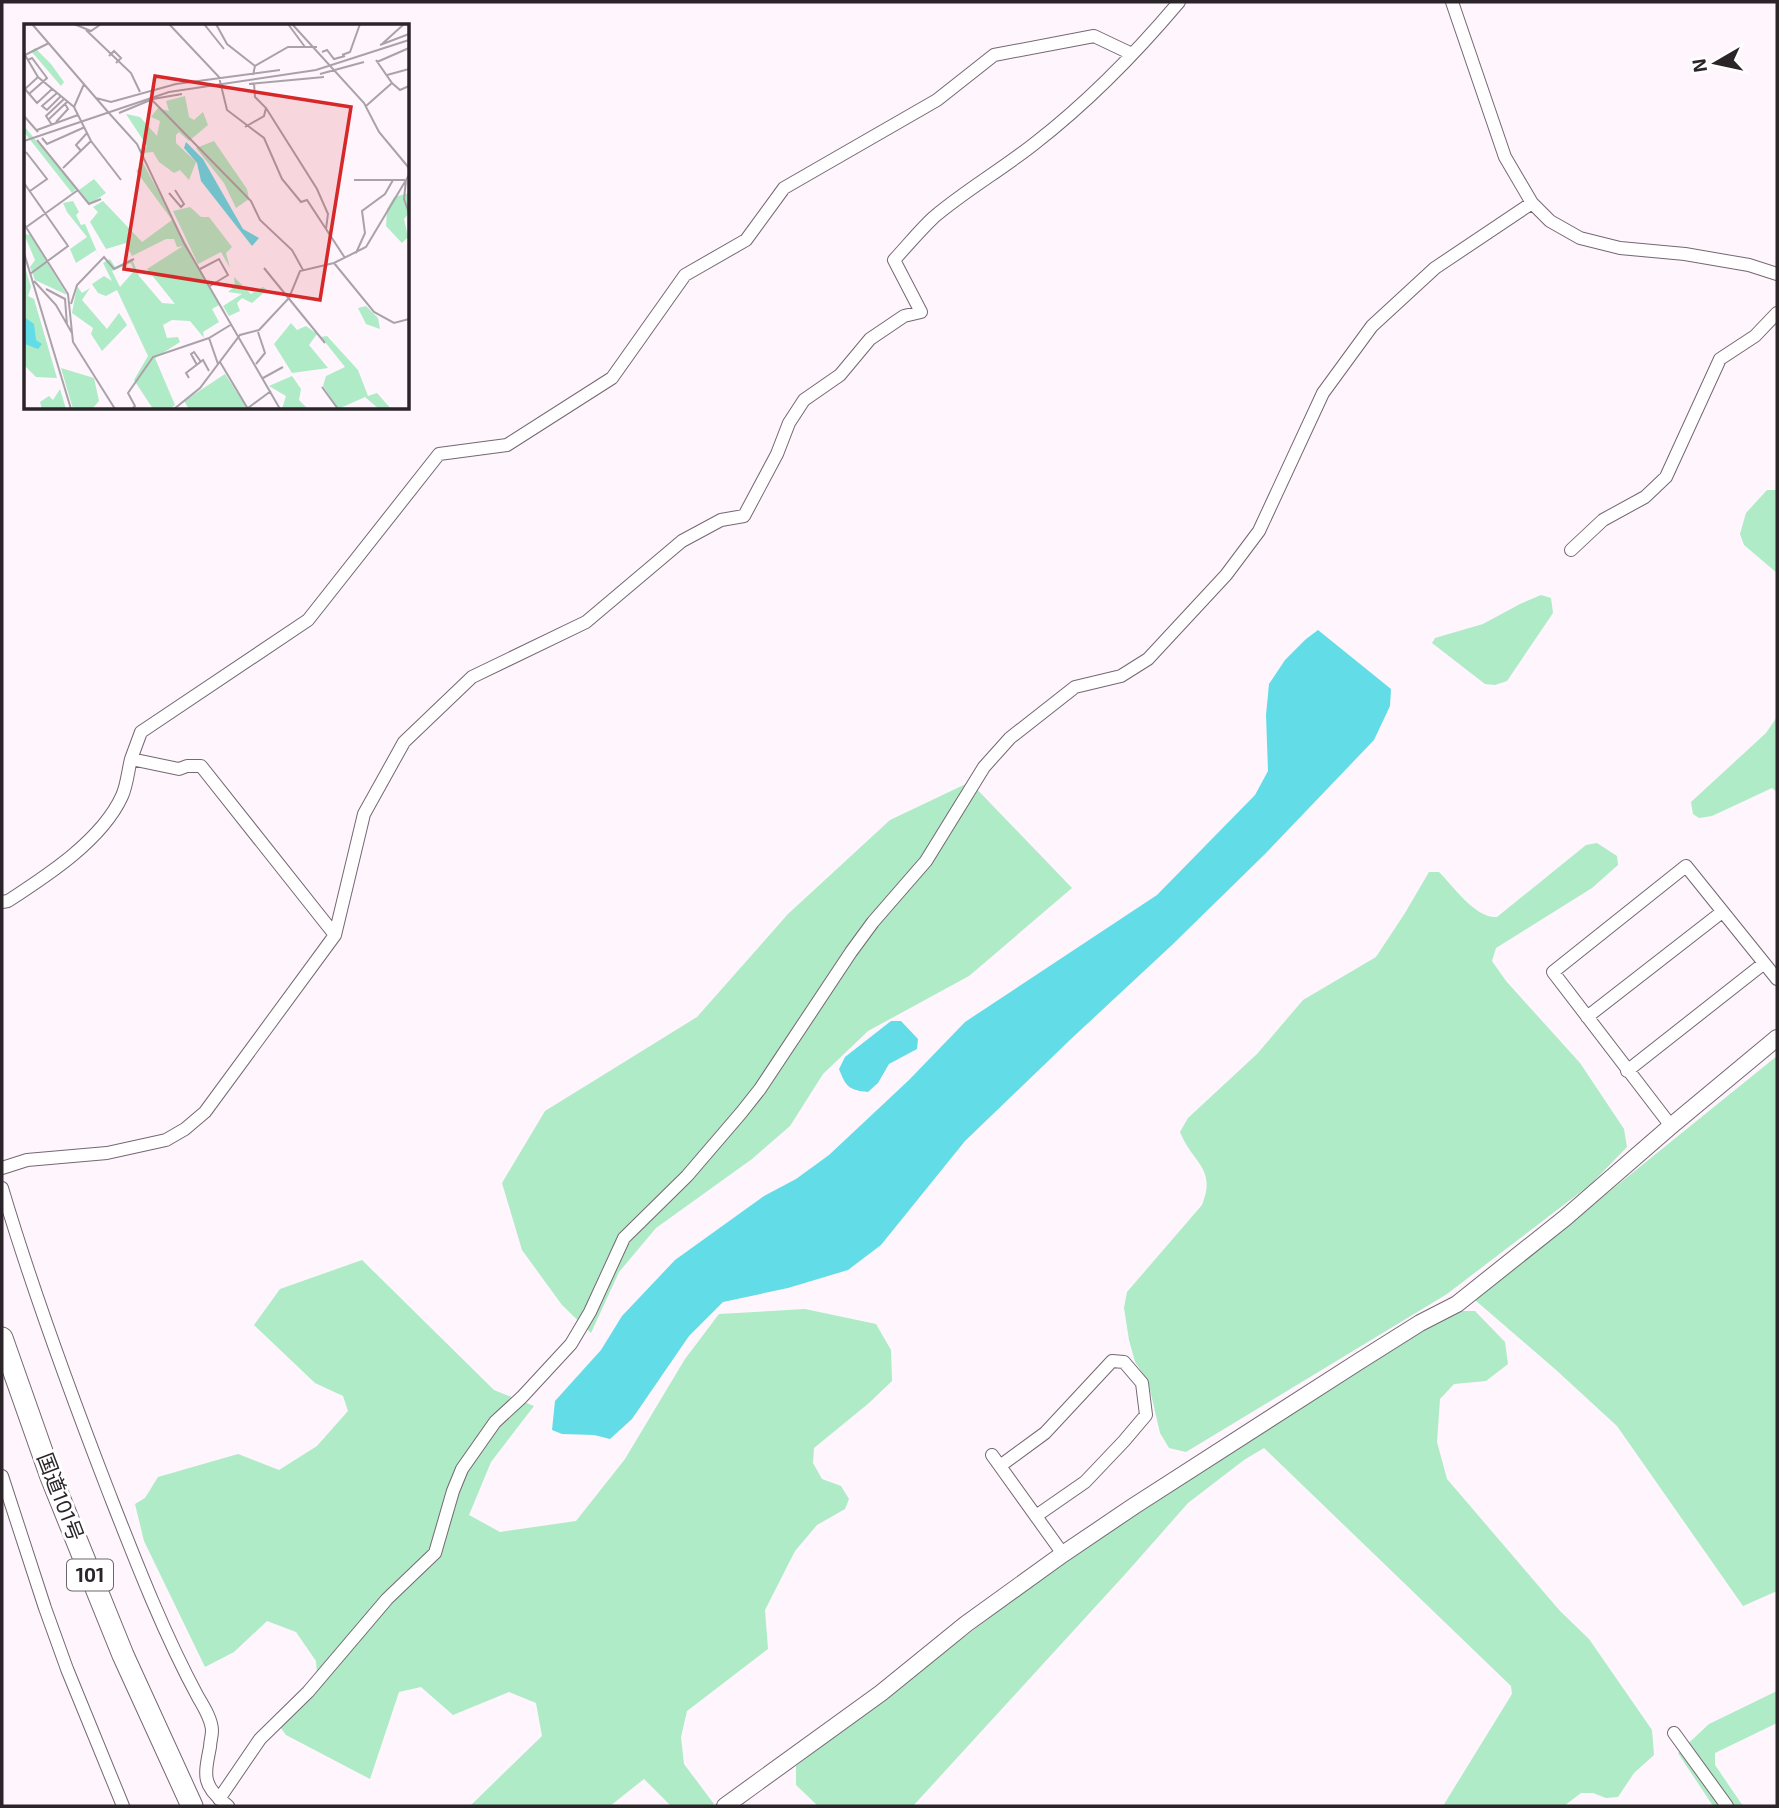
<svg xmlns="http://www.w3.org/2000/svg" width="1779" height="1808" font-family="'Exo 2','Noto Sans JP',sans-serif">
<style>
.green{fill:#aeebc6}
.water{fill:#62dce7}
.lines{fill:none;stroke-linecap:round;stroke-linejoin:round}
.minor-casing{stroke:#756773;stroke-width:14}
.tertiary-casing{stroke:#756773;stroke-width:18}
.trunk-casing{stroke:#756773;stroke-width:23}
.minor{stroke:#fff;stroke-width:12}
.tertiary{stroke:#fff;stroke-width:16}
.trunk{stroke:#fff;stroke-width:21}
.labels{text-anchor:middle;stroke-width:6;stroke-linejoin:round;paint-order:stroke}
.shield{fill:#fff;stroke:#6b666a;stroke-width:2}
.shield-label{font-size:19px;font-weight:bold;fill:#2b252a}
.street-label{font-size:21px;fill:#2b252a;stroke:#fff}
.inset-road{fill:none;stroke:#aaa2a9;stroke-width:2}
.view{fill:#d62828;fill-opacity:0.15;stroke:#d62828;stroke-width:3.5}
.inset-edge{fill:none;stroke:#2b252a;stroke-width:3.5}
</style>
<rect width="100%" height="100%" fill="#fef5fd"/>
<!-- green -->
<path class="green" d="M 1767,490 L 1777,490 L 1777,573 L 1744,545 L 1740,534 L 1746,513 Z
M 1541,595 L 1551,598 L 1553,613 L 1507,681 L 1495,685 L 1485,684 L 1432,643 L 1435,638 L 1483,624 L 1520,604 Z
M 1777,717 L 1777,792 L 1772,788 L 1712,816 L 1699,818 L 1693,814 L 1691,802 L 1766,733 Z
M 970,782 L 1072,888 L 969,976 L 868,1031 L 823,1074 L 790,1126 L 752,1159 L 656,1228 L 619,1272 L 591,1333 L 562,1305 L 522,1250 L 502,1183 L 545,1111 L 697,1017 L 788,914 L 890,820 Z
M 1597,843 L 1617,856 L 1618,865 L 1592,888 L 1496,948 L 1492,961 L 1506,981 L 1580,1063 L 1624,1129 L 1627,1147 L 1591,1184 L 1447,1294 L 1186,1452 L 1169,1448 L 1160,1433 L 1148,1381 L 1135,1362 L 1129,1340 L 1124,1308 L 1127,1292 L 1202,1205 C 1217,1167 1192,1163 1180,1132 L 1188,1118 L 1257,1054 L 1303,1000 L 1376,957 L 1405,913 L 1429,872 L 1439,872 C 1453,886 1476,919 1497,917 L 1586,845 Z
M 1777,1056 L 1777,1591 L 1743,1606 L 1617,1426 L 1555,1369 L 1475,1300 Z
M 362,1260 L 494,1390 L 534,1406 L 491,1462 L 469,1515 L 500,1532 L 576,1521 L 625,1459 L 685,1359 L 719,1314 L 805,1309 L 876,1324 L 891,1350 L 892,1381 L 869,1403 L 814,1448 L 813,1463 L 822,1479 L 841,1486 L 849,1499 L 845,1509 L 817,1525 L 795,1551 L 765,1610 L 768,1649 L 687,1711 L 681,1737 L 684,1764 L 714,1804 L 711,1806 L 671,1806 L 644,1779 L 610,1806 L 470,1806 L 542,1736 L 536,1703 L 509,1692 L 453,1715 L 421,1687 L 399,1692 L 370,1779 L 286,1735 L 273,1717 L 317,1673 L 316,1661 L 296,1632 L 267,1621 L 234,1652 L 205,1667 L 144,1541 L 135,1504 L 145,1498 L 158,1477 L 238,1454 L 279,1470 L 317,1446 L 348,1411 L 343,1396 L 315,1383 L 254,1325 L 280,1289 Z
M 1459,1311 L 1475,1311 L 1505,1342 L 1508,1364 L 1486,1381 L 1454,1384 L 1440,1399 L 1437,1442 L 1447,1479 L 1560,1611 L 1589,1639 L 1652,1730 L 1654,1755 L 1634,1773 L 1618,1797 L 1606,1798 L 1593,1793 L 1581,1793 L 1564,1806 L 1443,1806 L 1512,1694 L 1511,1686 L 1264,1448 L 1244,1460 L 1188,1503 L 1128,1571 L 913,1806 L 818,1806 L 796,1785 L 796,1766 L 1061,1563 L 1236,1447 L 1419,1331 Z
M 1777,1691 L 1777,1723 L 1715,1753 L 1715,1765 L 1743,1806 L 1713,1806 L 1678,1753 L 1709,1724 Z"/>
<!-- water -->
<path class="water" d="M 1318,630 L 1391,689 L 1390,706 L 1374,740 L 1266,853 L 1172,945 L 1072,1038 L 965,1141 L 881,1245 L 848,1270 L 788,1288 L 723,1302 L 689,1336 L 632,1419 L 610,1439 L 594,1435 L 562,1434 L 552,1430 L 555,1401 L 601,1350 L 622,1316 L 675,1260 L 764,1196 L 796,1179 L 829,1155 L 909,1080 L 965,1022 L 1157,895 L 1255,795 L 1268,771 L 1266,715 L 1269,684 L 1285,660 L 1306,639 Z
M 891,1021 L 901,1021 L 918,1039 L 917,1049 L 889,1064 L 878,1083 L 868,1092 C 849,1090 846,1087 839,1069 L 845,1057 Z"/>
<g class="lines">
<!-- minor casing -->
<g class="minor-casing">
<path id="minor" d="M 1452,2 L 1505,157 L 1532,203 L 1550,221 L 1580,238 L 1620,248 L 1685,254 L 1749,265 L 1777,274
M 1571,550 L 1603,520 L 1645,497 L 1666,477 L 1720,359 L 1755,336 L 1777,313
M 131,759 L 141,732 L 308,620 L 439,454 L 507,445 L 612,378 L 685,275 L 746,240 L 784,188 L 937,100 L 994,55 L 1094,36 L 1132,54
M 2,902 L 8,901 C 48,875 102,840 122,796 C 127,785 128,771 131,759 L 179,769 L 187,766 L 201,766 L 335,935
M 1587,1017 L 1722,912
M 1627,1071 L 1763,964
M 1671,1126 L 1553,972 L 1686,866 L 1777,979
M 2,1168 L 27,1160 L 107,1153 L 166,1140 L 185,1129 L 205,1112 L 335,935 L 364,814 L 404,742 L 472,677 L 586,622 L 682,541 L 721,520 L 744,516 L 777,454 L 789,423 L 804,400 L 840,375 L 870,339 L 904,316 L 921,312 L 894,260 C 907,246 920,230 934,217 C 966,190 1001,170 1034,144 C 1087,103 1136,53 1179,2
M 2,1188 C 33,1292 70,1392 109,1493 C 136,1562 163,1632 198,1697 C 204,1707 212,1720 212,1731 C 212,1736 210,1742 210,1747 C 204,1777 202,1786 228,1806
M 992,1455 L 1063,1554
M 1000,1466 L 1045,1433 L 1112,1361 L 1124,1362 L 1142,1383 L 1146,1415 L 1124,1441 L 1085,1482 L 1036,1516
M 2,1476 L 45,1608 L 67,1669 L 123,1806
M 1674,1733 L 1727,1806
M 219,1799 L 260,1739 L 308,1692 L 387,1599 L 435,1553 L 453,1491 L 462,1469 L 495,1422 L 522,1397 L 571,1344 L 590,1312 L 624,1238 L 687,1176 L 741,1113 L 760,1089 L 851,952 L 873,922 L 926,861 L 984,767 L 1010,738 L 1075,687 L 1121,676 L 1148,659 L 1226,575 L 1259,531 L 1323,393 L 1372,326 L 1435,268 L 1532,203"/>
</g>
<!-- tertiary casing -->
<g class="tertiary-casing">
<path id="tertiary" d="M 725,1806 L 881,1693 L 966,1624 L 1063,1554 L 1134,1506 L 1358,1362 L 1420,1323 L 1457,1304 L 1565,1218 L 1671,1126 L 1777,1038"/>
</g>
<!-- trunk casing -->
<g class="trunk-casing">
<path id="trunk" d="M 2,1338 L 51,1477 L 123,1655 L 192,1806"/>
</g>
<!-- minor -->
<use href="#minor" class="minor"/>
<!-- tertiary -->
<use href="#tertiary" class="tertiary"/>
<!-- trunk -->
<use href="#trunk" class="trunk"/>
</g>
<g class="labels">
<!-- shield labels -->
<rect class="shield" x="67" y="1559.5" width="46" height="31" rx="5"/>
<g class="shield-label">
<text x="90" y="1582">101</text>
</g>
<!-- street labels -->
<g class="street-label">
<text transform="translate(60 1497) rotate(69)" y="7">国道101号</text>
</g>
</g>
<!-- overview -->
<g transform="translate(24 24)">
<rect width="385" height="385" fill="#fef5fd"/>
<path d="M 11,24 L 27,40 L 40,58 L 37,62 L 7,27 ZM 161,72 L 165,93 L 170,96 L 179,88 L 184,101 L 165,117 L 155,108 L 152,111 L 152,119 L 172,138 L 165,156 L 156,146 L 150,149 L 135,138 L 129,128 L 119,129 L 123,122 L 102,90 L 116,93 L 133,112 L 136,97 L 127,93 L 134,84 L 145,87 L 142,77 ZM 0,102 L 52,165 L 48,169 L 0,108 ZM 190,117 L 223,165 L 225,175 L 212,184 L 200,159 L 172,124 ZM 119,139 L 195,281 L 188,285 L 195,298 L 179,308 L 180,314 L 166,297 L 148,296 L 139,301 L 143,314 L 154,313 L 156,318 L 131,334 L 151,381 L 146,385 L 129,385 L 110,356 L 124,332 L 93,266 L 82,272 L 74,269 L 68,260 L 80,252 L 88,257 L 79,239 L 86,235 L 91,243 L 108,235 L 115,252 L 138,279 L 151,280 L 123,245 L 159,222 L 153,223 L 150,215 L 142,215 L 108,232 L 102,219 L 82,225 L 66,198 L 74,188 L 69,183 L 79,177 L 118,218 L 148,196 L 112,147 ZM 107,239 L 110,247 L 96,263 L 88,247 ZM 70,155 L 82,169 L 66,180 L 55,166 ZM 385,169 L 385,189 L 380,195 L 384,213 L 378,219 L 362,202 L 363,185 L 370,173 ZM 49,177 L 55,188 L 52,191 L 57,201 L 61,200 L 77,237 L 72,226 L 52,239 L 46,225 L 63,213 L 43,188 L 39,179 ZM 166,183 L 177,193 L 185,193 L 208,223 L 202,229 L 206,244 L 197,228 L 174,240 L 149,187 ZM 0,210 L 6,211 L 43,271 L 11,256 L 6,243 L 11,236 ZM 0,240 L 7,263 L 4,272 L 10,275 L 33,354 L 12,353 L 0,341 ZM 210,253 L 227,270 L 239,263 L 243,266 L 228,279 L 218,274 L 213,279 L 216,287 L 205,292 L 199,282 L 218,270 L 204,268 L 211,262 ZM 53,262 L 58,269 L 66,264 L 58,276 L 83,305 L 95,289 L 103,301 L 78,327 L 67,310 L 69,304 L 48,289 ZM 342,282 L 354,294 L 356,305 L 342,300 L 334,284 ZM 267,299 L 273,306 L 282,302 L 293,310 L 285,321 L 304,344 L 268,349 L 250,320 ZM 303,312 L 334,346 L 344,372 L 353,369 L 367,385 L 355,385 L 341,373 L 314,385 L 299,362 L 302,352 L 321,343 L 297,313 ZM 37,344 L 70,354 L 75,377 L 68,385 L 49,385 ZM 201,350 L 223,384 L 165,385 L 160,377 ZM 268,352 L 277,365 L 275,376 L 284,385 L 258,385 L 262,372 L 245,362 ZM 36,365 L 42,385 L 18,385 L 16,378 L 25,372 L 29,376 Z" fill="#aeebc6" fill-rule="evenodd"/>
<path d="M 162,118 L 179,135 L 219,205 L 235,214 L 228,222 L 177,157 L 173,139 L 160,124 ZM 0,293 L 10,300 L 12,316 L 18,320 L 14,325 L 1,320 Z" fill="#62dce7"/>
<path class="inset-road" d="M 8,0 L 84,88M 50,0 L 67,7 L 77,0M 145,0 L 195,53 L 203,86 L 240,114 L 258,155 L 277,178 L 283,176 L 321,234M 180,0 L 200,25M 192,0 L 203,20 L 231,42M 264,0 L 281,23M 268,0 L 340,79 L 355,108 L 385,144M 62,6 L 107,49 L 116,68M 358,20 L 379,1M 356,21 L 385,10M 298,28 L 303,26 L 310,35 L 321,32M 1,31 L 14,53 L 50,83 L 67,117 L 97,156M 1,31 L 25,19M 318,31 L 326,28 L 336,0M 85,32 L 90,27 L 97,34 L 92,39M 4,36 L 8,34 L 23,54 L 5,70M 352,36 L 368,59 L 376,66 L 385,62M 353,38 L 385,24M 296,50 L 340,38M 229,51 L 231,42 L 264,23 L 293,23M 363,51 L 385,45M 14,53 L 1,65 L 13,79 L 28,65M 225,60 L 300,53M 33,69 L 18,82 L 23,86 L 37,72M 72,74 L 87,78 L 152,60 L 256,46M 128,76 L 227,177 L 236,196 L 268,226 L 279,246M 342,82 L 368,59M 50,83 L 60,60M 242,84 L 293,165 L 304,190 L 302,205M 84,88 L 113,120 L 160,219 L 256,385M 95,89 L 129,75 L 158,70M 0,92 L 14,108M 24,96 L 43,78M 32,98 L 44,85 L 41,80M 28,101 L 22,92 L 40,75M 221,103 L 240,92 L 242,84 L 231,73 L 230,59M 13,106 L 54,91M 18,114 L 23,120 L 61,103M 13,116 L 65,180 L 77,175M 0,117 L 145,68 L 292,46 L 385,16M 57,127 L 52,121 L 63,109M 2,128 L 23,155 L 6,167M 39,144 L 67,117M 330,156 L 381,156M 382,156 L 380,175 L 385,189M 0,159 L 44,222 L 6,250M 145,169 L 157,183 L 160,180 L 151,166M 0,200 L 44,270 L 49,318 L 91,385M 1,204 L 54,166M 0,229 L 47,385M 332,229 L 341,209 L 338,187 L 361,170 L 369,156M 310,239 L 350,288 L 370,299 L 385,295M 240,244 L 301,319M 176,245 L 195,235 L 204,251 L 186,262M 10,257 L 32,281 L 48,309M 22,265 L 41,275 L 43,301M 47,280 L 53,261 L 80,233 L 90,245 L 110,235M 185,314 L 194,340M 196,338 L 224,385M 232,340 L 241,329 L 234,308M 173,341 L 167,330 L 170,328 L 177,338M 165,354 L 162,349 L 179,336 L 185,347M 239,354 L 259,343M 298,363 L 314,385M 224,384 L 247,367M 108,385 L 111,382 L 104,369 L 129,333 L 185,314 L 208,300M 150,385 L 176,364 L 216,311 L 235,306 L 265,274 L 276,247 L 310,239 L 342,223 L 385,151"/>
<path class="view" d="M 131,52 L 327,83 L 296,276 L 100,245 Z"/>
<rect width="385" height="385" class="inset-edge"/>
</g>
<!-- border -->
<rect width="1779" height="1808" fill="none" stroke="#2b252a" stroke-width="7"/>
<!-- north arrow -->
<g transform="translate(1716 63) rotate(261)" stroke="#ffffff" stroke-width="5" paint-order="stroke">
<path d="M0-5L12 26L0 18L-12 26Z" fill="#2b252a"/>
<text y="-10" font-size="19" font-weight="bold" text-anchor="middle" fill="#2b252a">N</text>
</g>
</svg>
